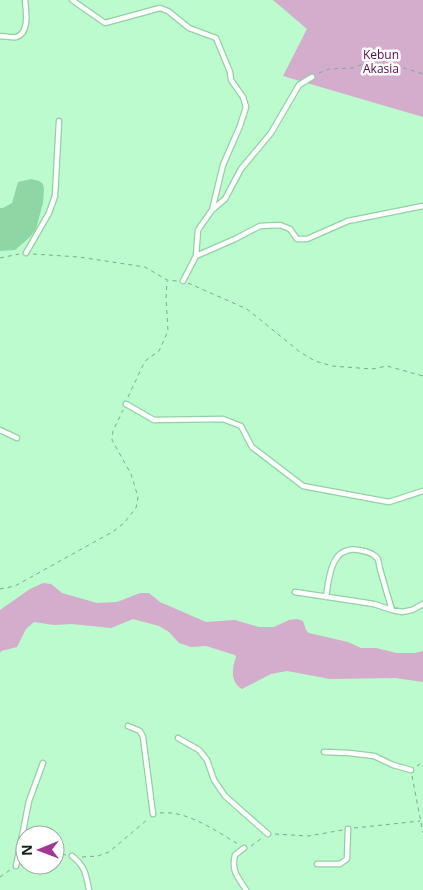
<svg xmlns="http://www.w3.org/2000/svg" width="423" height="890" font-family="'Open Sans',sans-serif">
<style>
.green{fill:#d4accc}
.water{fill:#8ed7a5}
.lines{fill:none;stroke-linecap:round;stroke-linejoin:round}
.service-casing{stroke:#93d1a5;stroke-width:7}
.path{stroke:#7bad8a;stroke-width:1;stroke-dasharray:4 4;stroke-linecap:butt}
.service{stroke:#fff;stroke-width:4.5}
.labels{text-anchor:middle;stroke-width:5;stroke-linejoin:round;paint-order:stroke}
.park-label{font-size:12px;fill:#580b4f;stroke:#fff}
</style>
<rect width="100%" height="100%" fill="#bbfbcd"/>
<!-- green -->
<path class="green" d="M 273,0 L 423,0 L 423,117 L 283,76 L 307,29 Z
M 43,583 L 51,584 L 62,593 L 97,603 L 117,602 L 140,593 L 149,593 L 160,602 L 206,622 L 235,620 L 259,627 L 274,627 L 289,620 L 297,619 L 303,621 L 306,630 L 309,633 L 348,642 L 361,648 L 376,648 L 397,653 L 415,653 L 423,651 L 423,682 L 395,678 L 330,679 L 287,671 L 271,674 L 242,689 C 230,682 232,668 236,657 L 235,655 L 206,646 L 191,647 L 179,643 L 169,632 L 159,626 L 133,619 L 111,628 L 72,624 L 54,625 L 34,622 L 26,629 L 17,647 L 1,651 L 0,653 L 0,610 L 30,589 Z"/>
<!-- water -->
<path class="water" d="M 31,179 L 39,181 L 43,184 L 44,189 L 43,203 L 36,229 L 30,237 L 15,250 L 0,251 L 0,208 L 3,208 L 12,203 L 18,182 Z"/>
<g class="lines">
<!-- service casing -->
<g class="service-casing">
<path id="service" d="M 72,0 L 105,23 L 160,8 L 168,11 L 189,28 L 216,38 L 230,72 L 231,80 L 243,97 L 246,107 L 240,126 L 223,165 L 212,210
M 0,36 C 5,36 12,38 16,37 C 30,34 26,10 25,0
M 26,253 L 49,213 L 55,196 L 59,121
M 196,256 L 235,239 L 260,226 L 280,225 L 290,229 L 297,239 L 307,239 L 348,221 L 423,206
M 183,281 L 196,256 L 198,230 L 212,210 L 225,199 L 241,169 L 271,133 L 299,85 L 312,77
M 126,404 L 154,420 L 223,419 L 241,426 L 252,447 L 303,486 L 389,502 L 423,491
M 0,430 L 17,438
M 295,592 L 374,604 L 392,610 L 402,612 L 412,610 L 423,604
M 326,597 C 329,577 331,545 359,550 C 365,551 373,553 377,558 C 379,560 379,566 380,569 C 384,583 388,597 392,610
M 128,726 L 140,731 L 143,737 L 153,814
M 178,738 L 199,750 L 207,760 L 214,780 L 225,796 L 268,834
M 324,752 L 349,753 L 374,756 L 393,765 L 411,770
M 244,848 L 235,855 C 231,871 238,877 246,890
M 72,856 C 85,866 86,874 89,890
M 317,864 L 340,864 L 347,859 L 348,829
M 16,866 L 29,801 L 43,763"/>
</g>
<!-- path -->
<path class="path" d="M 319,73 L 329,69 L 353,68 L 376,59 L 423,74
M 33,254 L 79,257 L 145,267 L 167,280 L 177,281
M 0,258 L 19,254
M 188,283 L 247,309 L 300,352 L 315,361 L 332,366 L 372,369 L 387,366 L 423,376
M 128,397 L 145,361 L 159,351 L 168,331 L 166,298 L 167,281
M 0,589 L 15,586 L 114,531 L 124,523 L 136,508 L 138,497 L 131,474 L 112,440 L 113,431 L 123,410
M 417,766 L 423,762
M 412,776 L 423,833
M 160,813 C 187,810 216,831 238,844
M 354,828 L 420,821
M 275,834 L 308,836 L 343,830
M 251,846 L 262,838
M 55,853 L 66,855
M 82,857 L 98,856 L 109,852 L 148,819
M 0,877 L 10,870"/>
<!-- service -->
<use href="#service" class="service"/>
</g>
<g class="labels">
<!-- park labels -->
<g class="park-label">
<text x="381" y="59">Kebun<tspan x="381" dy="14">Akasia</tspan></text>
</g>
</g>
<!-- north arrow -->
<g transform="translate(40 850) rotate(269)"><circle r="24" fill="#ffffff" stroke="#9da7a1"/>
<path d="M0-4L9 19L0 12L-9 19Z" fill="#a33695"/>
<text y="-8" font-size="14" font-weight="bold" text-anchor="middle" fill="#0b2414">N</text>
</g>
</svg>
